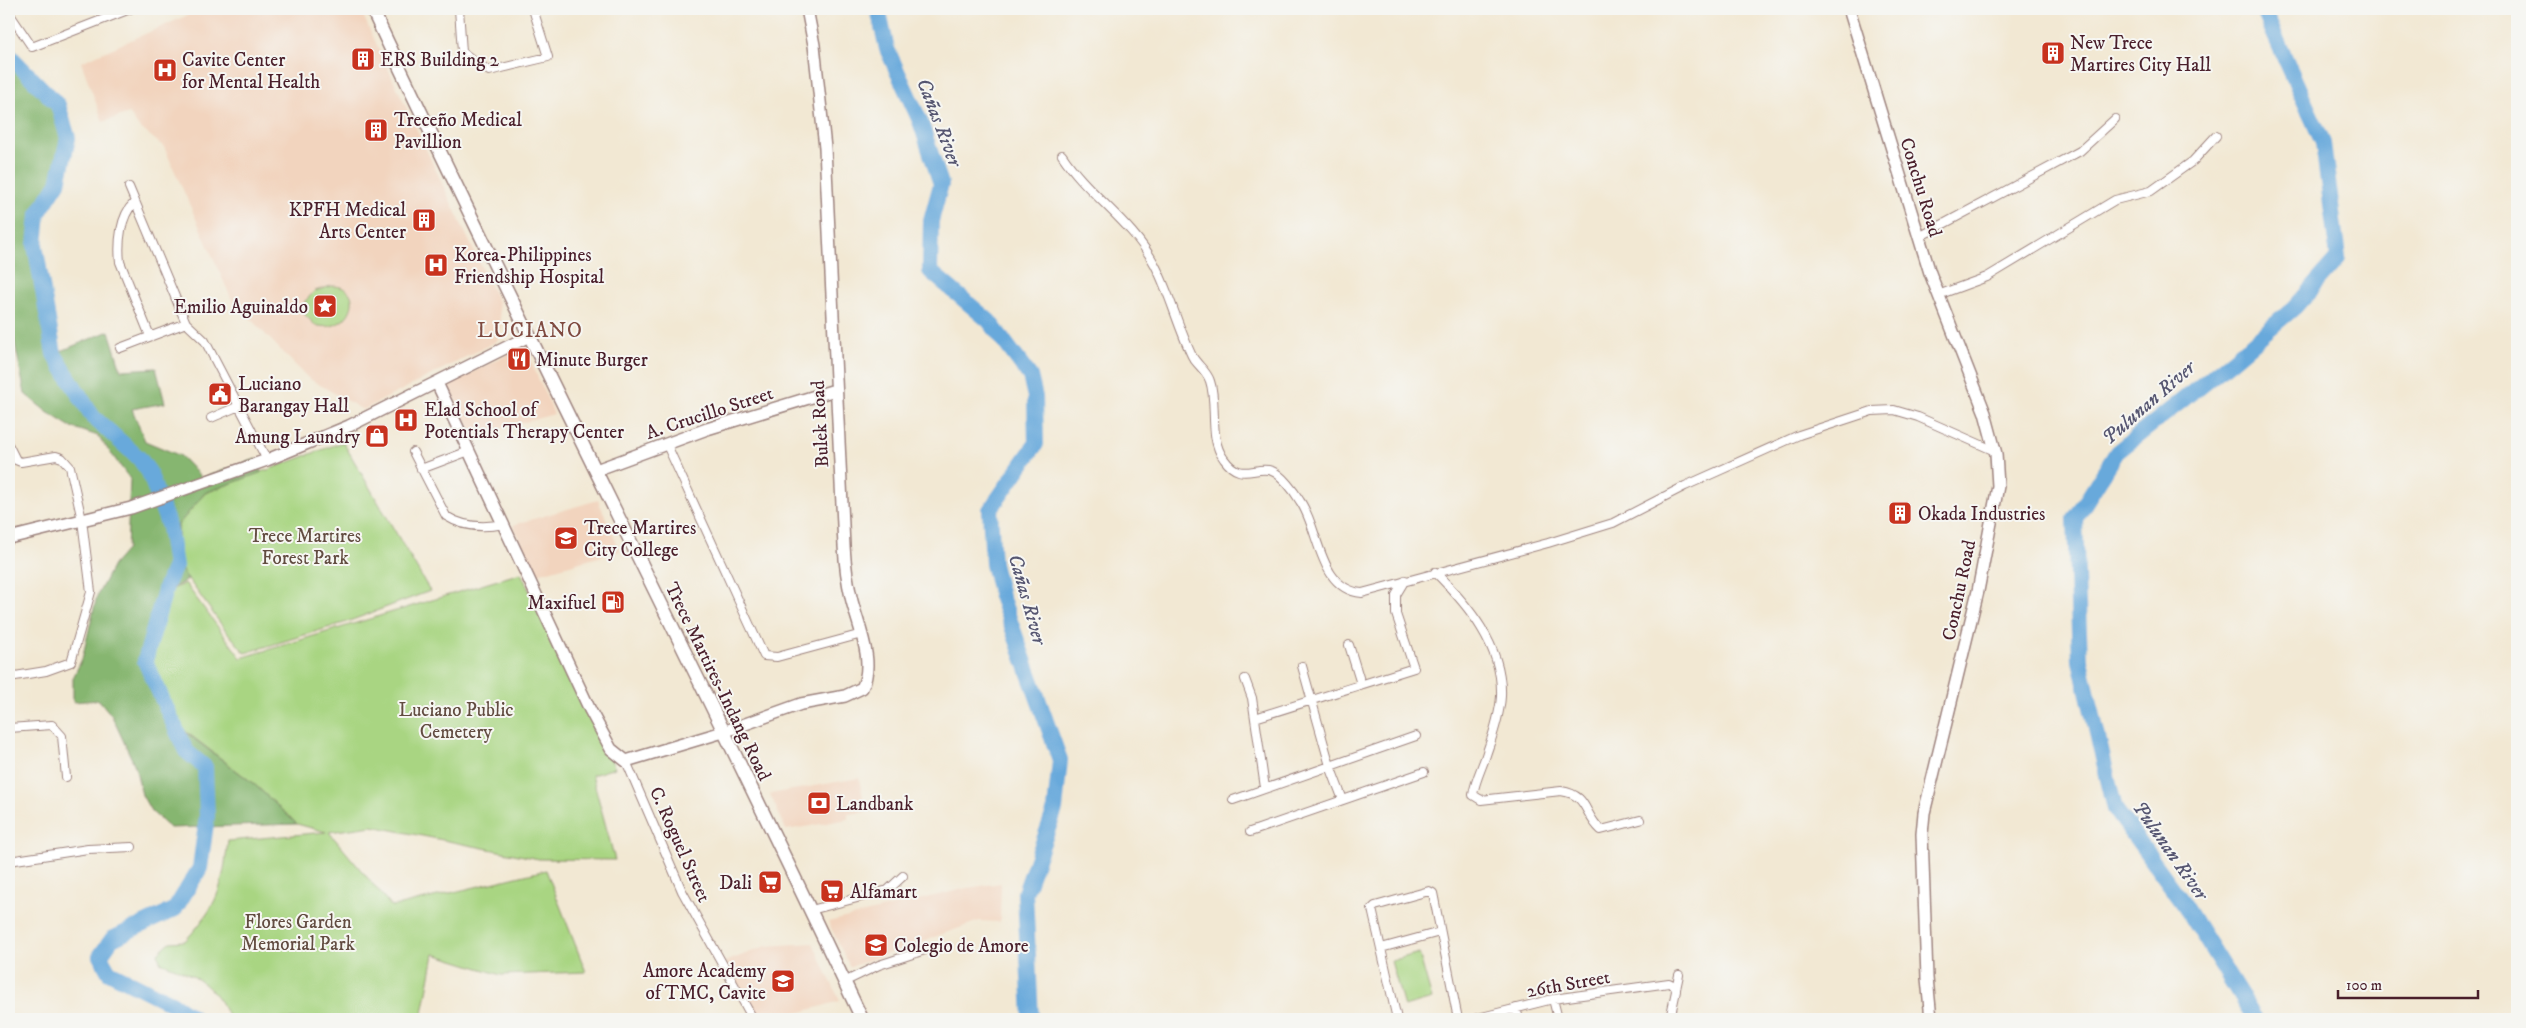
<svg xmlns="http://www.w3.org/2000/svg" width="2526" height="1028" font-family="'IM FELL DW Pica',serif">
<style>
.built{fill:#f2d4be}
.green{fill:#a9d582;stroke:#7a7a56}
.forest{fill:#86b670;stroke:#686a4e}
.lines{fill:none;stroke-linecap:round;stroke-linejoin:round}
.river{stroke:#67a9db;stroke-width:16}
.street-casing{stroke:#9e847f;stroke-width:10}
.secondary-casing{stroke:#9e847f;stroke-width:14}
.primary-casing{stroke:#9e847f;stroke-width:15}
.street{stroke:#fff;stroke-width:8}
.secondary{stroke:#fff;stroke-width:11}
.primary{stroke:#fff;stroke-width:12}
.labels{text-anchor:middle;stroke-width:4;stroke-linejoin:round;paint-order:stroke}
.poi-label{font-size:19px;fill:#4a1f2b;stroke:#f6f6f2;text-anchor:start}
.street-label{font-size:19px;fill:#4a1f2b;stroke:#f6f6f2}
.park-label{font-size:19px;fill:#624c41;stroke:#f6f6f2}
.water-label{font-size:20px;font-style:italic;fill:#565671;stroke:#f6f6f2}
.quarter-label{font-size:21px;letter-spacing:1px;fill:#7f4a40;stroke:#f6f6f2}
</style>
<rect width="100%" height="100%" fill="#f6f6f2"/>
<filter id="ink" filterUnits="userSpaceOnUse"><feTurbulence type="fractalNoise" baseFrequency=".02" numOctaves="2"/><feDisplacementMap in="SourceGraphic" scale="10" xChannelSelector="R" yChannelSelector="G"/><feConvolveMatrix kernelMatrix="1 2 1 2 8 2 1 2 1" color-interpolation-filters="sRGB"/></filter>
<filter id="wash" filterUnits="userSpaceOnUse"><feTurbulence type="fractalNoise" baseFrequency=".0096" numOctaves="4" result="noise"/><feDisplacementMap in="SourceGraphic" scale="20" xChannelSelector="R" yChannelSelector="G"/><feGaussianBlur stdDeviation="1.12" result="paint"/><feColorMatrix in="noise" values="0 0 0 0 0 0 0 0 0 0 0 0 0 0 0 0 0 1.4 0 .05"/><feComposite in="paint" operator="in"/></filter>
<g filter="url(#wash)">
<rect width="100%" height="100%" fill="#f2e8d3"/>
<!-- built -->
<path class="built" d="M 202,9 L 360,9 L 498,302 L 501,326 L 497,341 L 363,410 L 308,378 L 232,300 L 164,147 L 138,126 L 129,113 L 103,122 L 81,62 Z
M 524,346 L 554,414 L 474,436 L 448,385 Z
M 598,500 L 620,551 L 534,575 L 513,525 Z
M 859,778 L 866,812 L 848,814 L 848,819 L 810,826 L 786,830 L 770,794 Z
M 1001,883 L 1000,922 L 979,921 L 850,967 L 828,922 L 967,888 Z
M 813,943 L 840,1001 L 777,1019 L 758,1019 L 725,962 L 766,946 Z"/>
<!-- green -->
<path class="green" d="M 331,286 C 369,285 351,336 315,325 L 305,315 L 305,301 L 315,291 Z
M 343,442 L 430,591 L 344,623 L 245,653 L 223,627 L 178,565 L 178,525 L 205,493 Z
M 521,573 L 615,768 L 592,775 L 615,860 L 539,859 L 372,826 L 329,832 L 392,907 L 546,870 L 586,972 L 501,975 L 434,954 L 422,1019 L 230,1019 C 212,983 197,976 160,962 L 158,953 L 170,942 L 185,941 C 219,904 222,889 228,841 L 326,832 L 297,824 L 254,784 L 176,724 L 151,662 L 165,593 L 185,583 L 241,658 Z
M 1419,953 L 1432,999 L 1404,1007 L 1391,961 Z"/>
<!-- forest -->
<path class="forest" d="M 9,49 L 23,61 L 18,64 L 58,105 L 68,138 L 58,183 L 38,214 L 35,245 L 54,354 L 109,331 L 121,370 L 156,368 L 165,403 L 132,409 L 145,441 L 181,456 L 202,478 L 256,459 L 262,472 L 205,493 L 178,525 L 178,565 L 188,579 L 165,593 L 151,662 L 180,728 L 254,784 L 297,824 L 170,828 L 151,811 L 142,795 L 135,766 L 112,716 L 99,700 L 73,702 L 73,678 L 82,659 L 97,596 L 113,565 L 127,549 L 130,479 L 98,436 L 71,427 L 47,412 L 25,394 L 9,313 Z"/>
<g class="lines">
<!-- river -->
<path class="river" d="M 878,9 L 887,49 L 920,121 L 941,184 L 931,221 L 930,271 L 989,321 L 1030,376 L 1035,397 L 1036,444 L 990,510 L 993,564 L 1001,596 L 1060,760 L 1055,809 L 1025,893 L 1031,1019
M 9,55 L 58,105 L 68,138 L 58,183 L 38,214 L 35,245 L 54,354 L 93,417 L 139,458 L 149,472 L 169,527 L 175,566 L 166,586 L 145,661 L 186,751 L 205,767 L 207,816 L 200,868 L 175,909 L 112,939 L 100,956 L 109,972 L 173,1004 L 195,1019
M 2255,1019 L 2184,904 L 2115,809 L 2080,661 L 2075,519 L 2117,452 L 2233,360 L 2295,307 L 2338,258 L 2323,143 L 2263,9"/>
</g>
</g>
<g filter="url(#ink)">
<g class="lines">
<!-- street casing -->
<g class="street-casing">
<path id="street" d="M 459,9 L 462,52 L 489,71 L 548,57 L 533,9
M 9,13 L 32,47 L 130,9
M 1062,155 C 1089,196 1132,221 1155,265 C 1170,294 1178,327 1192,356 C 1197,365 1207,371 1210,381 C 1218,404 1208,438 1224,459 C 1241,483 1255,465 1272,471 C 1282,475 1294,491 1300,501 C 1320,529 1318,589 1362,593 L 1548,543 L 1613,523 L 1685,486 L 1799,435 L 1872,411 L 1894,410 L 1918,417 L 1995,451
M 129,187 L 186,323 L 205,341 L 267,460
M 134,203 C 120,216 118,243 120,262 L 150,336
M 1919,237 L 2080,151 L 2115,119
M 1938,295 L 1987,277 L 2115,200 L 2151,191 L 2193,161 L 2216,136
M 120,348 L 186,323
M 211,418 L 239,406
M 666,443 L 764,656 L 777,657 L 862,634
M 9,446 L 16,460 L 21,462 L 56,456 L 62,458 L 70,467 L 82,520 L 91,592 L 71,662 L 46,671 L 9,677
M 413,452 L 446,516 C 463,527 484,528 504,524
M 421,469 L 469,451
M 2517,514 L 2517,516
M 1435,572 C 1468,605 1503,646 1501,696 C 1500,714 1493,735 1487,752 C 1483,766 1475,780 1473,795 L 1481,800 L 1561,791 C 1589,795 1583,814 1601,830 L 1640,820
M 1349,645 L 1361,684
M 1302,666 L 1330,766 L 1343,800
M 1245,679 L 1252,698 L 1265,788
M 1255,718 L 1414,668 L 1396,614 L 1396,595 L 1405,580
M 9,728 L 52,725 L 62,736 L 66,777
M 626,761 L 682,891 L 753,1019
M 1233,800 L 1416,736
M 1250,832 L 1424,772
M 9,861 L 88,849 L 132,847
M 811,910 L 888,890 L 903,876
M 1381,948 L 1440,932
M 844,982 L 879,965 L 931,948
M 1676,989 L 1679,975
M 1553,999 L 1558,1019
M 1516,1008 L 1519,1019
M 1397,1019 L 1372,909 L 1375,906 L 1429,891 L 1433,893 L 1458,1019
M 1474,1019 L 1553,999 L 1669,983 L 1675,986 L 1676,991 L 1670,1019"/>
</g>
<!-- secondary casing -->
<g class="secondary-casing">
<path id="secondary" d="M 1849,9 L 1930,273 L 1985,413 L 1996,454 L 1998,486 L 1978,591 L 1924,813 L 1922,834 L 1927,978 L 1931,1019
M 437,383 L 590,710 L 611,749 L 626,761 L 723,732 L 801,704 L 845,696 L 862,688 C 876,661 857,624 851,597 C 847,580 845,563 844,546 L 825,148 L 814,45 L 807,9
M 596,470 L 707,429 L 835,390
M 9,538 L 131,508 L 267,460 L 349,426 L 529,336"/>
</g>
<!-- primary casing -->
<g class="primary-casing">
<path id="primary" d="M 372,9 C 531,348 703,680 862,1019"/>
</g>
<!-- street -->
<use href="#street" class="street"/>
<!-- secondary -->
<use href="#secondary" class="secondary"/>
<!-- primary -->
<use href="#primary" class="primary"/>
</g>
</g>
<!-- icons -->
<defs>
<g id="building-square" transform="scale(1.25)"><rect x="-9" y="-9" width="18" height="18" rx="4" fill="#c8321e" stroke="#f6f6f2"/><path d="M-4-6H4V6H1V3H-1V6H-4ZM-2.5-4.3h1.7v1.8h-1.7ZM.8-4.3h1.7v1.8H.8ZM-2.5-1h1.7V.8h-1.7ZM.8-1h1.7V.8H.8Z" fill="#fff"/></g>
<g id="hospital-square" transform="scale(1.25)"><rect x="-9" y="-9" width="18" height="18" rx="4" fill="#c8321e" stroke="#f6f6f2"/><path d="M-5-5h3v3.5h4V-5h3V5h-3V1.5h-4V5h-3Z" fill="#fff"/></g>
<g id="sight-square" transform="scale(1.25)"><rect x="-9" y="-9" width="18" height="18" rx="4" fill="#c8321e" stroke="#f6f6f2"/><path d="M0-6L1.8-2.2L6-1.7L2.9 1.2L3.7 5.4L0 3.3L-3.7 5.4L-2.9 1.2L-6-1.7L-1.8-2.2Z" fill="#fff"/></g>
<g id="restaurant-square" transform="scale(1.25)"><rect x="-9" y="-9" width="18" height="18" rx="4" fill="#c8321e" stroke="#f6f6f2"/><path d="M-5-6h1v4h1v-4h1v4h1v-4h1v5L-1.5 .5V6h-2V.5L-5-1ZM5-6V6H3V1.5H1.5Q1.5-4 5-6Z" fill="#fff"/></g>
<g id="civic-square" transform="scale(1.25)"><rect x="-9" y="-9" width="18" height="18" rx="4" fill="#c8321e" stroke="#f6f6f2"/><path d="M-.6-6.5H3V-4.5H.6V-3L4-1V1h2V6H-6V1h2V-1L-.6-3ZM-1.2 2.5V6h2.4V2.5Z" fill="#fff"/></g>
<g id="shop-square" transform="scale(1.25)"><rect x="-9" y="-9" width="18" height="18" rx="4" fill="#c8321e" stroke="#f6f6f2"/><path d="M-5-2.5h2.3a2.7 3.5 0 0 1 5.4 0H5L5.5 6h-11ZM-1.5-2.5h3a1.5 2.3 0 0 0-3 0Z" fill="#fff"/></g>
<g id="university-square" transform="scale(1.25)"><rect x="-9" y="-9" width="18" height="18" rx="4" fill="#c8321e" stroke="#f6f6f2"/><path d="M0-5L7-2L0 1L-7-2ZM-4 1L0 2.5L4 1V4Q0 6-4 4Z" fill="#fff"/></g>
<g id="fuel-square" transform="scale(1.25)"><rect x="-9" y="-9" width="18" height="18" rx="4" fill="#c8321e" stroke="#f6f6f2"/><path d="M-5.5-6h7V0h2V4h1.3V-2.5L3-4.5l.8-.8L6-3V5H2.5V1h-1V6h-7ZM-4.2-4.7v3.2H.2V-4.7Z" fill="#fff"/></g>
<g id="bank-square" transform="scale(1.25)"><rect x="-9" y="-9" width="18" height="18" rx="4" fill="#c8321e" stroke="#f6f6f2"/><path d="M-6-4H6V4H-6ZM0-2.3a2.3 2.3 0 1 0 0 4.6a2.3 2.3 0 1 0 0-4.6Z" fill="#fff"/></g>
<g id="supermarket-square" transform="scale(1.25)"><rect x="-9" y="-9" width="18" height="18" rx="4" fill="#c8321e" stroke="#f6f6f2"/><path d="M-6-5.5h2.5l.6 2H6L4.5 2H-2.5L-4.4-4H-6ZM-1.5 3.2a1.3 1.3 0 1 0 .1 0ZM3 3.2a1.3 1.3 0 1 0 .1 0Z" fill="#fff"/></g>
<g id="school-square" transform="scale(1.25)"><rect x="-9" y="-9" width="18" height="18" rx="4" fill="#c8321e" stroke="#f6f6f2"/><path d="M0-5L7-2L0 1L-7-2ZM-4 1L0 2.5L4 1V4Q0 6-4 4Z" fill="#fff"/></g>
</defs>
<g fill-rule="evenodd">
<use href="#building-square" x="2053" y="53"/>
<use href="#building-square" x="363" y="59"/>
<use href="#hospital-square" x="165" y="70"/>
<use href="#building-square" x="376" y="130"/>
<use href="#building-square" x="424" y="220"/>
<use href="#hospital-square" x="436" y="265"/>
<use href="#sight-square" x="325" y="306"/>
<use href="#restaurant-square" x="519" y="359"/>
<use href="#civic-square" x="220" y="394"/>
<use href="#hospital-square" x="406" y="420"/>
<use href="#shop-square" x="377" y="436"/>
<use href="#building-square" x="1900" y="513"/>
<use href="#university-square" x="566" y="538"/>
<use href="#fuel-square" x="613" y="602"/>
<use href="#bank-square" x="819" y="803"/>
<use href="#supermarket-square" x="770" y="882"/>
<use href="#supermarket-square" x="832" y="891"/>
<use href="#university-square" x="876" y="945"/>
<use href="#school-square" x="783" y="981"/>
</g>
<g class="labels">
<!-- poi labels -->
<g class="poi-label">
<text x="2070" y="49">New Trece<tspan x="2070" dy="22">Martires City Hall</tspan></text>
<text x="182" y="66">Cavite Center<tspan x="182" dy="22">for Mental Health</tspan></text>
<text x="380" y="66">ERS Building 2</text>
<text x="394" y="126">Treceño Medical<tspan x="394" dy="22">Pavillion</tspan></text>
<text x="406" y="216" text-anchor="end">KPFH Medical<tspan x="406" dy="22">Arts Center</tspan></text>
<text x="454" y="261">Korea-Philippines<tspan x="454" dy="22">Friendship Hospital</tspan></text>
<text x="308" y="313" text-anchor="end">Emilio Aguinaldo</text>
<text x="536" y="366">Minute Burger</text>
<text x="238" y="390">Luciano<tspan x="238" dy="22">Barangay Hall</tspan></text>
<text x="424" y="416">Elad School of<tspan x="424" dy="22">Potentials Therapy Center</tspan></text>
<text x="360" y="443" text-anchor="end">Amung Laundry</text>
<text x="1918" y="520">Okada Industries</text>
<text x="584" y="534">Trece Martires<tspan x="584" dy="22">City College</tspan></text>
<text x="596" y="609" text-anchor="end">Maxifuel</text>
<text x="836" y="810">Landbank</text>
<text x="752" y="889" text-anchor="end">Dali</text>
<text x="850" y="898">Alfamart</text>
<text x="894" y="952">Colegio de Amore</text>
<text x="766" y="977" text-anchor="end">Amore Academy<tspan x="766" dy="22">of TMC, Cavite</tspan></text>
</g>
<!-- street labels -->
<g class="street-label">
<text transform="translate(1922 187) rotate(73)" y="7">Conchu Road</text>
<text transform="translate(709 412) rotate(-18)" y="7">A. Crucillo Street</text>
<text transform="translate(819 424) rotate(-93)" y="7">Bulek Road</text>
<text transform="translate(1958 590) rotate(-78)" y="7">Conchu Road</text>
<text transform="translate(719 681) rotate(64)" y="7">Trece Martires-Indang Road</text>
<text transform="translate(681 844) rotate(66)" y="7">C. Roguel Street</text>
<text transform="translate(1568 983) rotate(-10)" y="7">26th Street</text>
</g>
<!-- park labels -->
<g class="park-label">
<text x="305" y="542">Trece Martires<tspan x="305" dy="22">Forest Park</tspan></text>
<text x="456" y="716">Luciano Public<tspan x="456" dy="22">Cemetery</tspan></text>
<text x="298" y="928">Flores Garden<tspan x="298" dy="22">Memorial Park</tspan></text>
</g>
<!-- water labels -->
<g class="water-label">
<text transform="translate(940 122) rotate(69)" y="7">Cañas River</text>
<text transform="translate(2148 402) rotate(-41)" y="7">Pulunan River</text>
<text transform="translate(1028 599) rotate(74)" y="7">Cañas River</text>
<text transform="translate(2171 850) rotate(55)" y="7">Pulunan River</text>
</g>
<!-- quarter labels -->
<g class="quarter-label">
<text x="530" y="337">LUCIANO</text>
</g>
</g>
<!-- margin -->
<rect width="2526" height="1028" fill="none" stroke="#f6f6f2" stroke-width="30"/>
<!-- scale -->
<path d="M2338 990v8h140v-8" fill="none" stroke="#4a1f2b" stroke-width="2.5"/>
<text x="2346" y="990" font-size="15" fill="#4a1f2b" stroke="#f6f6f2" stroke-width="4" paint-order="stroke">100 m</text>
</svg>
